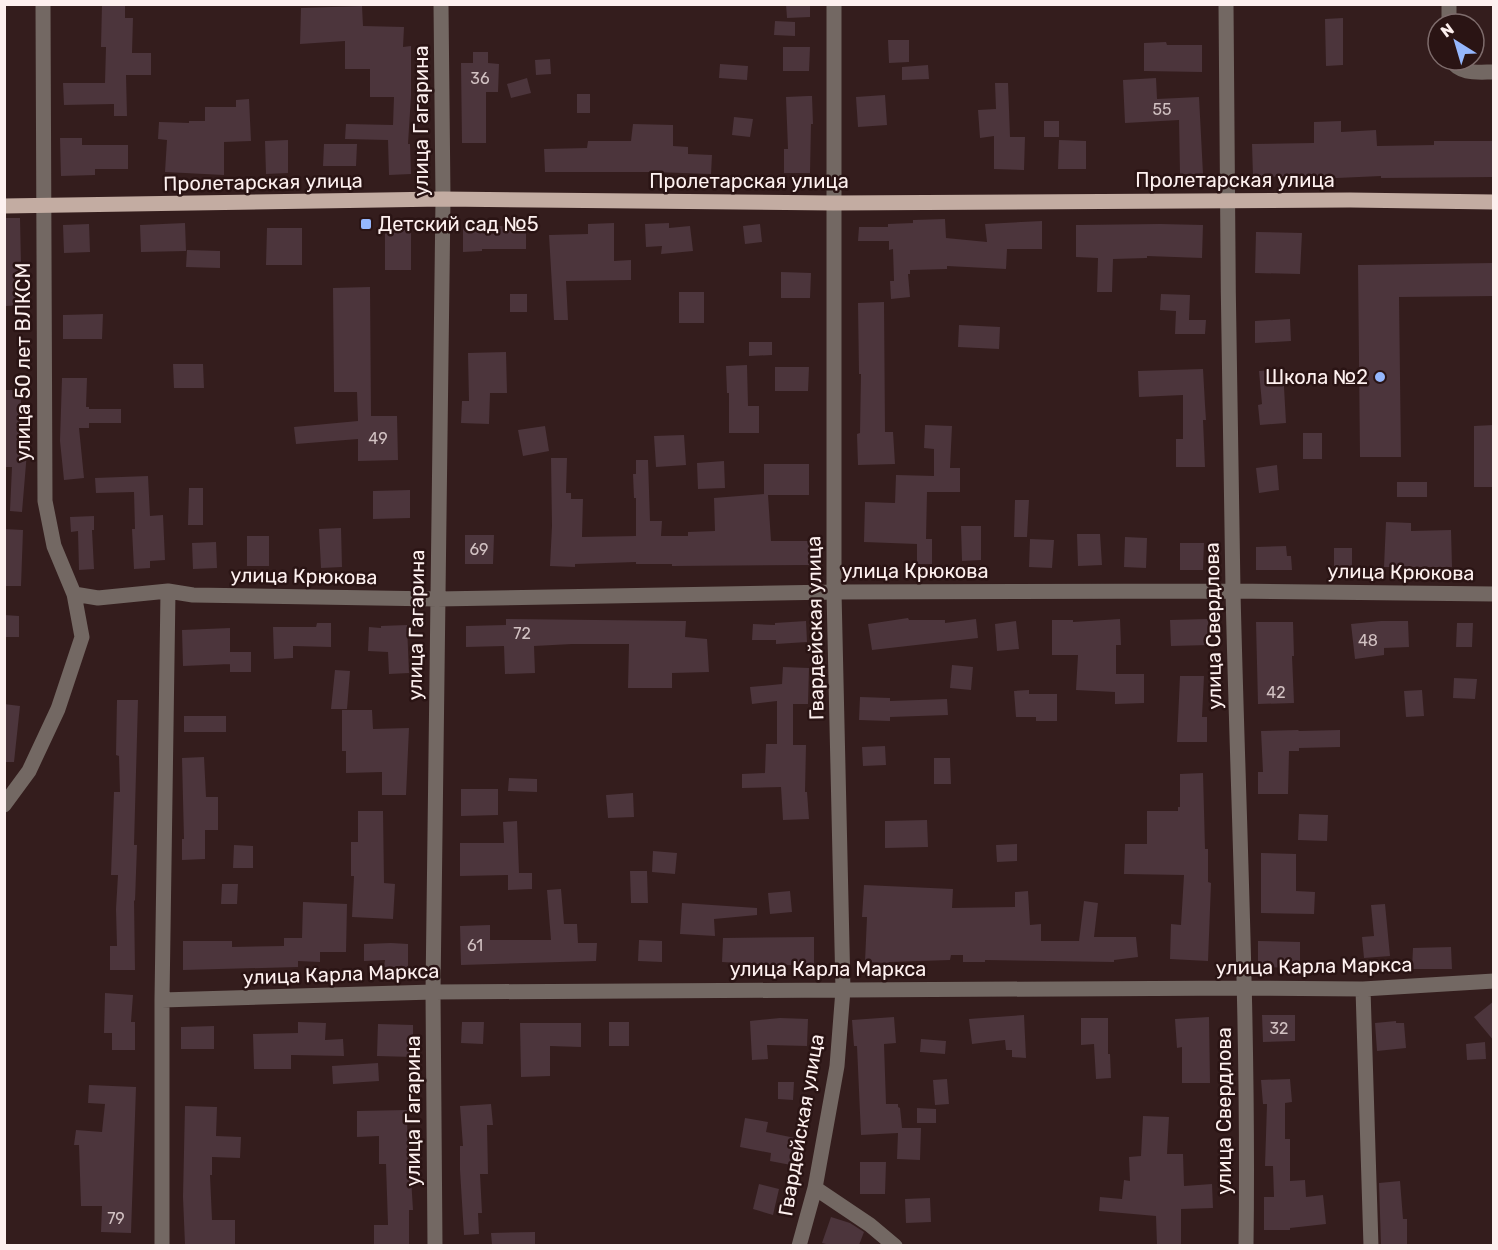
<svg xmlns="http://www.w3.org/2000/svg" width="1498" height="1250" font-family="Rubik,sans-serif">
<style>
.building{fill:#4c353c}
.lines{fill:none;stroke-linecap:round;stroke-linejoin:round}
.minor{stroke:#736863;stroke-width:15}
.major{stroke:#c3aca2;stroke-width:15}
.poi-dot{fill:#95b7fd;stroke:#2a1414;stroke-width:2}
.labels{text-anchor:middle;stroke-width:5;stroke-linejoin:round;paint-order:stroke}
.number-label{font-size:16px;fill:#d1c1c2}
.street-label{font-size:20px;fill:#fdf0ef;stroke:#2a1414}
.poi-label{font-size:20px;fill:#fdf0ef;stroke:#2a1414;text-anchor:start}
</style>
<rect width="100%" height="100%" fill="#341d1d"/>
<!-- building -->
<path class="building" d="M 102,4 L 125,4 L 125,18 L 133,18 L 132,53 L 151,53 L 151,75 L 126,75 L 127,116 L 114,116 L 114,104 L 64,105 L 63,83 L 105,83 L 106,47 L 101,47 Z
M 786,4 L 810,4 L 810,17 L 787,18 Z
M 362,6 L 363,26 L 404,27 L 403,47 L 411,46 L 411,96 L 408,144 L 410,144 L 411,174 L 389,175 L 388,140 L 345,139 L 346,124 L 393,125 L 394,97 L 370,97 L 370,69 L 345,69 L 345,41 L 300,44 L 301,8 Z
M 1343,18 L 1343,65 L 1326,66 L 1325,19 Z
M 775,21 L 795,22 L 795,36 L 774,35 Z
M 888,40 L 909,40 L 909,62 L 889,63 Z
M 1166,42 L 1167,45 L 1202,45 L 1202,72 L 1144,71 L 1144,43 Z
M 783,47 L 810,47 L 809,71 L 783,71 Z
M 473,52 L 488,52 L 488,63 L 499,64 L 498,92 L 486,92 L 486,143 L 462,143 L 461,63 L 473,63 Z
M 550,59 L 551,74 L 536,75 L 535,60 Z
M 720,64 L 748,66 L 747,80 L 719,78 Z
M 928,65 L 929,79 L 902,80 L 902,67 Z
M 527,78 L 531,93 L 511,98 L 507,84 Z
M 1156,78 L 1157,99 L 1199,97 L 1203,174 L 1180,174 L 1179,120 L 1125,123 L 1123,80 Z
M 995,83 L 1008,83 L 1010,137 L 1025,137 L 1024,170 L 994,169 L 994,136 L 980,138 L 978,110 L 996,109 Z
M 577,94 L 590,94 L 590,113 L 577,113 Z
M 885,95 L 887,125 L 858,127 L 856,97 Z
M 808,96 L 812,96 L 813,124 L 811,124 L 810,173 L 784,173 L 784,149 L 788,149 L 786,97 Z
M 249,99 L 251,141 L 224,142 L 224,175 L 165,172 L 167,140 L 158,139 L 159,122 L 189,123 L 189,121 L 205,121 L 205,107 L 236,107 L 236,100 Z
M 734,117 L 753,119 L 750,137 L 732,135 Z
M 1044,121 L 1059,121 L 1059,137 L 1044,137 Z
M 1341,121 L 1341,132 L 1376,130 L 1377,146 L 1434,145 L 1434,141 L 1494,141 L 1494,177 L 1381,178 L 1381,176 L 1315,179 L 1315,176 L 1253,177 L 1252,144 L 1314,143 L 1314,122 Z
M 633,124 L 673,125 L 673,146 L 688,147 L 688,154 L 712,155 L 711,174 L 653,172 L 545,172 L 544,149 L 587,148 L 588,141 L 631,141 Z
M 60,138 L 82,138 L 82,145 L 128,145 L 128,169 L 95,169 L 95,175 L 61,176 Z
M 288,140 L 288,173 L 266,174 L 265,141 Z
M 1059,140 L 1086,141 L 1086,169 L 1058,169 Z
M 324,144 L 357,144 L 356,166 L 323,166 Z
M 4,218 L 20,218 L 21,264 L 18,264 L 22,305 L 6,306 Z
M 945,219 L 946,238 L 987,242 L 985,224 L 1042,221 L 1042,249 L 1007,249 L 1006,269 L 947,266 L 947,269 L 910,270 L 910,274 L 908,274 L 910,297 L 891,299 L 890,281 L 894,281 L 893,249 L 889,250 L 889,241 L 858,241 L 859,227 L 888,227 L 888,224 L 913,223 L 913,220 Z
M 185,223 L 186,251 L 141,252 L 140,225 Z
M 614,223 L 614,261 L 631,260 L 631,280 L 566,281 L 568,320 L 554,320 L 549,235 L 588,234 L 588,224 Z
M 669,223 L 669,228 L 690,226 L 693,251 L 661,254 L 662,246 L 646,247 L 645,224 Z
M 89,224 L 90,252 L 64,253 L 63,225 Z
M 760,224 L 762,242 L 745,244 L 743,226 Z
M 1160,224 L 1203,225 L 1202,258 L 1147,256 L 1147,258 L 1113,259 L 1112,292 L 1097,292 L 1098,258 L 1076,257 L 1076,225 Z
M 463,226 L 526,226 L 526,249 L 482,249 L 482,251 L 463,252 Z
M 267,228 L 302,228 L 302,265 L 266,265 Z
M 385,230 L 411,230 L 411,270 L 385,270 Z
M 1256,232 L 1302,233 L 1300,274 L 1255,273 Z
M 187,250 L 220,251 L 220,268 L 186,267 Z
M 1494,263 L 1494,296 L 1399,297 L 1401,457 L 1360,457 L 1358,265 Z
M 781,272 L 811,273 L 810,298 L 781,298 Z
M 370,287 L 371,416 L 397,416 L 398,460 L 358,461 L 358,439 L 296,444 L 294,427 L 358,421 L 357,392 L 334,392 L 333,288 Z
M 679,292 L 704,292 L 704,323 L 679,323 Z
M 510,294 L 527,294 L 527,312 L 510,312 Z
M 1161,294 L 1190,295 L 1189,320 L 1206,320 L 1205,334 L 1175,334 L 1176,311 L 1160,310 Z
M 884,302 L 885,432 L 893,432 L 895,464 L 858,465 L 857,434 L 860,433 L 861,374 L 859,374 L 858,303 Z
M 103,314 L 102,339 L 63,339 L 63,315 Z
M 1290,319 L 1291,341 L 1255,343 L 1255,321 Z
M 959,325 L 1000,327 L 999,349 L 958,347 Z
M 749,342 L 772,342 L 772,355 L 749,356 Z
M 506,352 L 507,393 L 490,393 L 489,424 L 461,423 L 462,401 L 469,401 L 468,353 Z
M 173,364 L 203,364 L 204,388 L 174,388 Z
M 747,365 L 748,406 L 759,406 L 759,433 L 729,433 L 729,393 L 727,393 L 726,366 Z
M 775,367 L 809,367 L 808,391 L 775,391 Z
M 1203,369 L 1205,405 L 1206,420 L 1203,420 L 1205,467 L 1176,467 L 1176,439 L 1183,439 L 1183,395 L 1139,397 L 1138,371 Z
M 1283,369 L 1286,423 L 1260,425 L 1258,405 L 1262,404 L 1259,371 Z
M 62,378 L 87,378 L 86,407 L 89,407 L 89,409 L 121,409 L 121,423 L 89,423 L 89,428 L 79,428 L 84,478 L 64,480 L 60,441 Z
M 4,390 L 21,390 L 21,420 L 23,420 L 24,439 L 28,440 L 22,512 L 10,511 L 12,467 L 4,467 L 6,436 L 4,436 Z
M 925,425 L 952,426 L 950,468 L 960,468 L 960,492 L 927,492 L 926,539 L 932,539 L 932,564 L 917,564 L 917,544 L 864,542 L 865,502 L 895,503 L 896,475 L 934,476 L 934,449 L 924,448 Z
M 1494,425 L 1494,487 L 1474,487 L 1474,426 Z
M 545,426 L 549,451 L 523,456 L 518,430 Z
M 1303,433 L 1322,433 L 1322,459 L 1303,459 Z
M 684,435 L 686,465 L 656,467 L 654,436 Z
M 551,458 L 567,458 L 566,493 L 571,493 L 571,499 L 583,499 L 582,537 L 636,536 L 636,498 L 634,498 L 633,474 L 636,474 L 636,460 L 648,460 L 650,521 L 662,521 L 661,536 L 688,536 L 688,532 L 715,531 L 714,498 L 764,494 L 764,464 L 809,464 L 809,495 L 768,495 L 771,541 L 809,541 L 809,565 L 672,566 L 672,564 L 636,564 L 636,562 L 575,564 L 575,567 L 550,566 L 552,526 Z
M 724,461 L 725,488 L 698,489 L 697,463 Z
M 1277,465 L 1279,490 L 1259,493 L 1256,468 Z
M 148,476 L 150,516 L 163,515 L 165,560 L 150,561 L 150,568 L 134,569 L 132,529 L 135,529 L 134,492 L 96,493 L 95,478 Z
M 1397,482 L 1427,482 L 1427,497 L 1397,497 Z
M 189,488 L 203,488 L 203,525 L 188,525 Z
M 410,490 L 410,518 L 373,519 L 373,491 Z
M 1015,500 L 1029,500 L 1027,537 L 1014,537 Z
M 94,516 L 94,530 L 92,530 L 94,569 L 79,570 L 78,531 L 71,532 L 70,517 Z
M 1386,522 L 1411,523 L 1411,531 L 1451,530 L 1452,567 L 1384,567 Z
M 961,526 L 981,526 L 981,560 L 962,561 Z
M 341,528 L 342,567 L 321,568 L 319,529 Z
M 4,529 L 23,530 L 21,586 L 4,586 Z
M 1077,534 L 1100,534 L 1102,565 L 1078,566 Z
M 465,535 L 494,535 L 493,564 L 465,564 Z
M 247,536 L 269,536 L 269,566 L 247,566 Z
M 1125,537 L 1147,538 L 1146,568 L 1124,567 Z
M 1030,539 L 1054,540 L 1052,568 L 1029,567 Z
M 216,542 L 217,568 L 193,569 L 192,543 Z
M 1180,543 L 1204,543 L 1203,570 L 1180,570 Z
M 1286,546 L 1287,556 L 1291,556 L 1292,570 L 1256,570 L 1256,547 Z
M 1334,548 L 1352,548 L 1352,568 L 1334,568 Z
M 4,615 L 19,616 L 19,637 L 4,637 Z
M 908,618 L 909,620 L 945,620 L 945,623 L 976,619 L 978,638 L 872,650 L 868,624 Z
M 506,619 L 686,621 L 685,637 L 707,639 L 709,672 L 672,673 L 672,688 L 628,688 L 629,644 L 572,644 L 534,646 L 535,673 L 505,674 L 504,646 L 466,647 L 466,626 L 506,625 Z
M 1120,619 L 1121,645 L 1116,645 L 1116,674 L 1144,674 L 1144,703 L 1115,704 L 1115,692 L 1076,690 L 1078,655 L 1052,655 L 1052,620 L 1073,620 L 1073,622 Z
M 1208,619 L 1209,645 L 1171,646 L 1170,620 Z
M 806,621 L 807,642 L 776,644 L 776,640 L 752,640 L 753,624 L 775,625 L 775,623 Z
M 1016,621 L 1019,649 L 997,651 L 995,624 Z
M 1381,621 L 1408,621 L 1409,647 L 1384,648 L 1384,655 L 1355,659 L 1351,624 Z
M 1256,622 L 1293,622 L 1294,656 L 1292,656 L 1294,703 L 1258,704 Z
M 317,623 L 331,623 L 331,647 L 293,646 L 293,658 L 274,659 L 273,627 L 316,627 Z
M 1457,623 L 1473,623 L 1472,647 L 1456,647 Z
M 407,625 L 409,673 L 389,674 L 388,652 L 368,651 L 369,627 L 381,628 L 381,626 Z
M 230,628 L 230,664 L 183,666 L 182,630 Z
M 230,652 L 251,652 L 251,672 L 230,672 Z
M 952,665 L 973,667 L 971,690 L 950,688 Z
M 783,667 L 809,668 L 808,704 L 793,704 L 793,745 L 806,745 L 805,792 L 807,792 L 809,819 L 783,820 L 781,787 L 742,788 L 742,774 L 765,773 L 766,744 L 777,744 L 777,701 L 752,704 L 750,687 L 782,684 Z
M 335,670 L 350,671 L 347,709 L 331,709 Z
M 1180,676 L 1204,676 L 1202,717 L 1207,717 L 1207,742 L 1177,742 Z
M 1454,678 L 1477,679 L 1475,699 L 1453,698 Z
M 1029,690 L 1029,694 L 1057,694 L 1057,721 L 1036,721 L 1036,717 L 1016,717 L 1014,691 Z
M 1422,690 L 1424,716 L 1406,717 L 1404,691 Z
M 860,697 L 890,698 L 890,701 L 947,699 L 948,715 L 890,717 L 890,721 L 859,720 Z
M 117,700 L 138,700 L 134,845 L 137,845 L 135,901 L 134,900 L 135,970 L 110,970 L 110,946 L 117,946 L 116,909 L 118,875 L 111,875 L 114,792 L 120,792 L 119,756 L 116,755 Z
M 4,704 L 20,706 L 14,762 L 4,762 Z
M 342,710 L 372,710 L 373,729 L 409,728 L 406,795 L 382,795 L 382,772 L 346,773 L 346,751 L 342,751 Z
M 184,716 L 226,716 L 226,732 L 184,732 Z
M 1298,730 L 1299,731 L 1340,730 L 1340,747 L 1299,748 L 1299,751 L 1289,751 L 1288,794 L 1258,794 L 1258,772 L 1263,772 L 1261,731 Z
M 885,746 L 886,765 L 863,766 L 862,747 Z
M 204,757 L 206,797 L 218,797 L 218,830 L 205,830 L 205,859 L 182,860 L 182,839 L 184,839 L 182,758 Z
M 934,758 L 950,758 L 951,784 L 934,784 Z
M 1203,773 L 1205,849 L 1208,849 L 1208,882 L 1211,883 L 1208,961 L 1170,959 L 1171,924 L 1181,925 L 1184,875 L 1124,874 L 1125,844 L 1147,844 L 1147,811 L 1178,811 L 1178,807 L 1180,807 L 1180,774 Z
M 509,778 L 537,779 L 537,792 L 508,791 Z
M 461,789 L 498,789 L 498,815 L 461,816 Z
M 633,793 L 634,817 L 608,818 L 606,795 Z
M 358,811 L 383,811 L 384,883 L 395,884 L 393,919 L 352,917 L 354,876 L 351,876 L 351,842 L 358,842 Z
M 1299,814 L 1328,815 L 1327,841 L 1298,840 Z
M 927,820 L 928,847 L 885,848 L 885,821 Z
M 517,821 L 519,873 L 532,873 L 532,889 L 508,890 L 508,875 L 460,876 L 460,843 L 504,843 L 503,822 Z
M 1017,844 L 1017,861 L 997,862 L 996,845 Z
M 234,845 L 253,846 L 253,868 L 233,868 Z
M 653,851 L 677,853 L 675,874 L 652,872 Z
M 1261,853 L 1296,854 L 1296,891 L 1315,892 L 1314,914 L 1261,913 Z
M 630,871 L 647,871 L 648,903 L 631,903 Z
M 222,884 L 238,884 L 237,904 L 221,904 Z
M 864,885 L 953,889 L 952,908 L 1015,907 L 1015,892 L 1028,891 L 1030,925 L 1041,924 L 1041,941 L 1079,941 L 1084,901 L 1098,903 L 1094,937 L 1136,937 L 1138,957 L 1114,960 L 1114,962 L 985,960 L 985,962 L 963,962 L 963,955 L 951,955 L 950,960 L 889,962 L 889,963 L 865,962 L 867,917 L 862,917 Z
M 561,889 L 564,924 L 577,924 L 578,943 L 597,943 L 596,961 L 461,965 L 460,926 L 490,925 L 490,940 L 551,940 L 547,890 Z
M 790,891 L 792,912 L 770,914 L 768,893 Z
M 303,902 L 347,904 L 346,952 L 320,952 L 320,962 L 298,961 L 298,967 L 183,970 L 183,941 L 232,941 L 232,947 L 284,946 L 284,938 L 302,938 Z
M 682,903 L 757,908 L 757,915 L 714,919 L 715,936 L 680,934 Z
M 1385,904 L 1390,956 L 1364,958 L 1362,937 L 1374,936 L 1371,905 Z
M 814,937 L 814,965 L 772,965 L 722,962 L 723,938 Z
M 639,940 L 662,941 L 662,962 L 638,961 Z
M 1258,941 L 1300,942 L 1300,968 L 1258,967 Z
M 391,943 L 408,944 L 408,967 L 384,967 L 385,960 L 364,961 L 364,944 Z
M 1451,947 L 1452,969 L 1412,969 L 1413,948 Z
M 105,993 L 133,995 L 131,1022 L 135,1022 L 135,1050 L 112,1050 L 112,1033 L 104,1033 Z
M 1494,1001 L 1494,1041 L 1474,1017 Z
M 1024,1015 L 1026,1058 L 1012,1057 L 1012,1050 L 1006,1050 L 1005,1040 L 972,1044 L 969,1019 Z
M 1262,1015 L 1295,1015 L 1295,1041 L 1263,1042 Z
M 894,1017 L 896,1043 L 884,1044 L 886,1104 L 898,1104 L 898,1107 L 900,1108 L 902,1128 L 921,1128 L 920,1160 L 897,1159 L 898,1133 L 861,1135 L 857,1046 L 854,1046 L 852,1020 Z
M 1209,1017 L 1210,1083 L 1182,1083 L 1182,1047 L 1177,1048 L 1175,1019 Z
M 780,1018 L 808,1019 L 807,1046 L 767,1045 L 768,1059 L 752,1060 L 750,1021 Z
M 1081,1018 L 1108,1018 L 1108,1054 L 1110,1054 L 1111,1078 L 1096,1079 L 1094,1044 L 1081,1045 Z
M 1396,1021 L 1396,1023 L 1404,1023 L 1406,1048 L 1377,1051 L 1375,1023 Z
M 298,1022 L 326,1023 L 325,1040 L 343,1039 L 344,1056 L 291,1055 L 291,1069 L 254,1069 L 253,1034 L 298,1033 Z
M 462,1022 L 484,1022 L 483,1044 L 461,1043 Z
M 609,1022 L 629,1022 L 629,1046 L 609,1046 Z
M 520,1023 L 581,1023 L 581,1047 L 550,1046 L 550,1076 L 521,1077 Z
M 378,1024 L 413,1025 L 413,1057 L 377,1056 Z
M 214,1026 L 214,1049 L 181,1049 L 181,1027 Z
M 921,1039 L 946,1041 L 945,1054 L 920,1052 Z
M 1485,1042 L 1486,1059 L 1467,1060 L 1466,1044 Z
M 378,1063 L 379,1081 L 333,1084 L 332,1066 Z
M 947,1079 L 949,1104 L 935,1105 L 933,1080 Z
M 1290,1079 L 1292,1102 L 1285,1103 L 1285,1139 L 1290,1139 L 1290,1181 L 1305,1180 L 1306,1197 L 1323,1195 L 1326,1224 L 1290,1228 L 1290,1230 L 1264,1230 L 1264,1197 L 1274,1197 L 1273,1166 L 1265,1166 L 1267,1104 L 1263,1104 L 1261,1080 Z
M 778,1082 L 794,1082 L 793,1100 L 778,1099 Z
M 89,1085 L 136,1087 L 131,1233 L 101,1232 L 102,1206 L 81,1206 L 79,1145 L 74,1145 L 76,1130 L 102,1132 L 105,1104 L 88,1103 Z
M 491,1104 L 493,1125 L 487,1125 L 488,1174 L 480,1174 L 482,1213 L 478,1213 L 479,1234 L 464,1235 L 460,1170 L 460,1146 L 463,1146 L 460,1106 Z
M 185,1106 L 217,1107 L 216,1136 L 241,1137 L 240,1158 L 212,1157 L 212,1175 L 210,1175 L 212,1220 L 235,1220 L 235,1245 L 185,1245 L 183,1197 Z
M 917,1108 L 936,1109 L 936,1123 L 917,1123 Z
M 407,1110 L 408,1178 L 411,1178 L 413,1210 L 409,1210 L 409,1245 L 374,1245 L 374,1225 L 388,1225 L 386,1164 L 379,1164 L 379,1136 L 357,1137 L 357,1111 Z
M 1143,1116 L 1169,1117 L 1167,1154 L 1183,1154 L 1184,1186 L 1212,1184 L 1213,1208 L 1181,1209 L 1181,1245 L 1157,1245 L 1156,1216 L 1099,1211 L 1100,1197 L 1122,1199 L 1124,1180 L 1130,1181 L 1129,1157 L 1141,1156 Z
M 745,1118 L 768,1122 L 766,1132 L 795,1138 L 791,1165 L 770,1161 L 771,1153 L 740,1147 Z
M 860,1162 L 886,1162 L 885,1194 L 860,1194 Z
M 1400,1181 L 1403,1219 L 1407,1219 L 1407,1245 L 1381,1245 L 1379,1183 Z
M 759,1184 L 779,1189 L 773,1215 L 753,1209 Z
M 930,1198 L 931,1222 L 906,1223 L 905,1199 Z
M 831,1217 L 850,1223 L 864,1232 L 859,1245 L 830,1245 L 822,1243 Z
M 535,1232 L 535,1245 L 492,1245 L 491,1233 Z"/>
<g class="lines">
<!-- minor -->
<path class="minor" d="M 43,4 L 45,501 L 54,546 L 74,594 L 98,598 L 168,591 L 193,595 L 437,599 L 834,592 L 1233,591 L 1494,594
M 1226,4 C 1227,200 1229,395 1233,591 C 1238,809 1249,1027 1246,1246
M 1449,4 L 1449,24
M 1451,60 C 1460,75 1478,72 1494,72
M 4,805 L 29,771 L 58,709 L 82,637 L 74,594
M 1363,989 L 1371,1246
M 162,1000 L 433,992 L 1245,988 L 1363,989 L 1494,981
M 815,1188 L 870,1225 L 895,1246
M 162,1246 L 162,1000 L 168,591
M 435,1246 L 433,992 L 443,199 L 441,4
M 799,1246 L 815,1188 L 837,1066 L 843,990 L 834,592 L 834,4"/>
<!-- major -->
<path class="major" d="M 4,206 L 443,199 L 833,203 L 1350,200 L 1494,202"/>
</g>
<!-- markers -->
<g class="poi-dot">
<rect x="360" y="218" width="12" height="12" rx="3"/>
<circle cx="1380" cy="377" r="6"/>
</g>
<g class="labels">
<!-- number labels -->
<g class="number-label">
<text x="480" y="84">36</text>
<text x="1162" y="115">55</text>
<text x="378" y="444">49</text>
<text x="479" y="555">69</text>
<text x="522" y="639">72</text>
<text x="1368" y="646">48</text>
<text x="1276" y="698">42</text>
<text x="475" y="951">61</text>
<text x="1279" y="1034">32</text>
<text x="116" y="1224">79</text>
</g>
<!-- street labels -->
<g class="street-label">
<text transform="translate(421 121) rotate(-90)" y="7">улица Гагарина</text>
<text x="1235" y="187">Пролетарская улица</text>
<text x="749" y="188">Пролетарская улица</text>
<text transform="translate(263 182) rotate(-1)" y="7">Пролетарская улица</text>
<text transform="translate(23 362) rotate(-90)" y="7">улица 50 лет ВЛКСМ</text>
<text x="915" y="578">улица Крюкова</text>
<text transform="translate(1401 572) rotate(1)" y="7">улица Крюкова</text>
<text transform="translate(304 576) rotate(1)" y="7">улица Крюкова</text>
<text transform="translate(416 625) rotate(-89)" y="7">улица Гагарина</text>
<text transform="translate(1213 626) rotate(-91)" y="7">улица Свердлова</text>
<text transform="translate(815 628) rotate(-91)" y="7">Гвардейская улица</text>
<text transform="translate(1314 966) rotate(-1)" y="7">улица Карла Маркса</text>
<text x="828" y="976">улица Карла Маркса</text>
<text transform="translate(341 974) rotate(-2)" y="7">улица Карла Маркса</text>
<text transform="translate(413 1111) rotate(-90)" y="7">улица Гагарина</text>
<text transform="translate(1224 1111) rotate(-90)" y="7">улица Свердлова</text>
<text transform="translate(801 1125) rotate(-80)" y="7">Гвардейская улица</text>
</g>
<!-- poi labels -->
<g class="poi-label">
<text x="378" y="231">Детский сад №5</text>
<text x="1368" y="384" text-anchor="end">Школа №2</text>
</g>
</g>
<!-- border -->
<rect width="1498" height="1250" fill="none" stroke="#fdf0ef" stroke-width="12"/>
<!-- north arrow -->
<g transform="translate(1456 42) rotate(323)"><circle r="28" fill="#2a1414" stroke="#7e6c6c" stroke-width="1.5"/>
<path d="M0-4.5L10 22L0 15L-10 22Z" fill="#95b7fd"/>
<text y="-9" font-size="16" font-weight="bold" text-anchor="middle" fill="#fdf0ef">N</text>
</g>
</svg>
